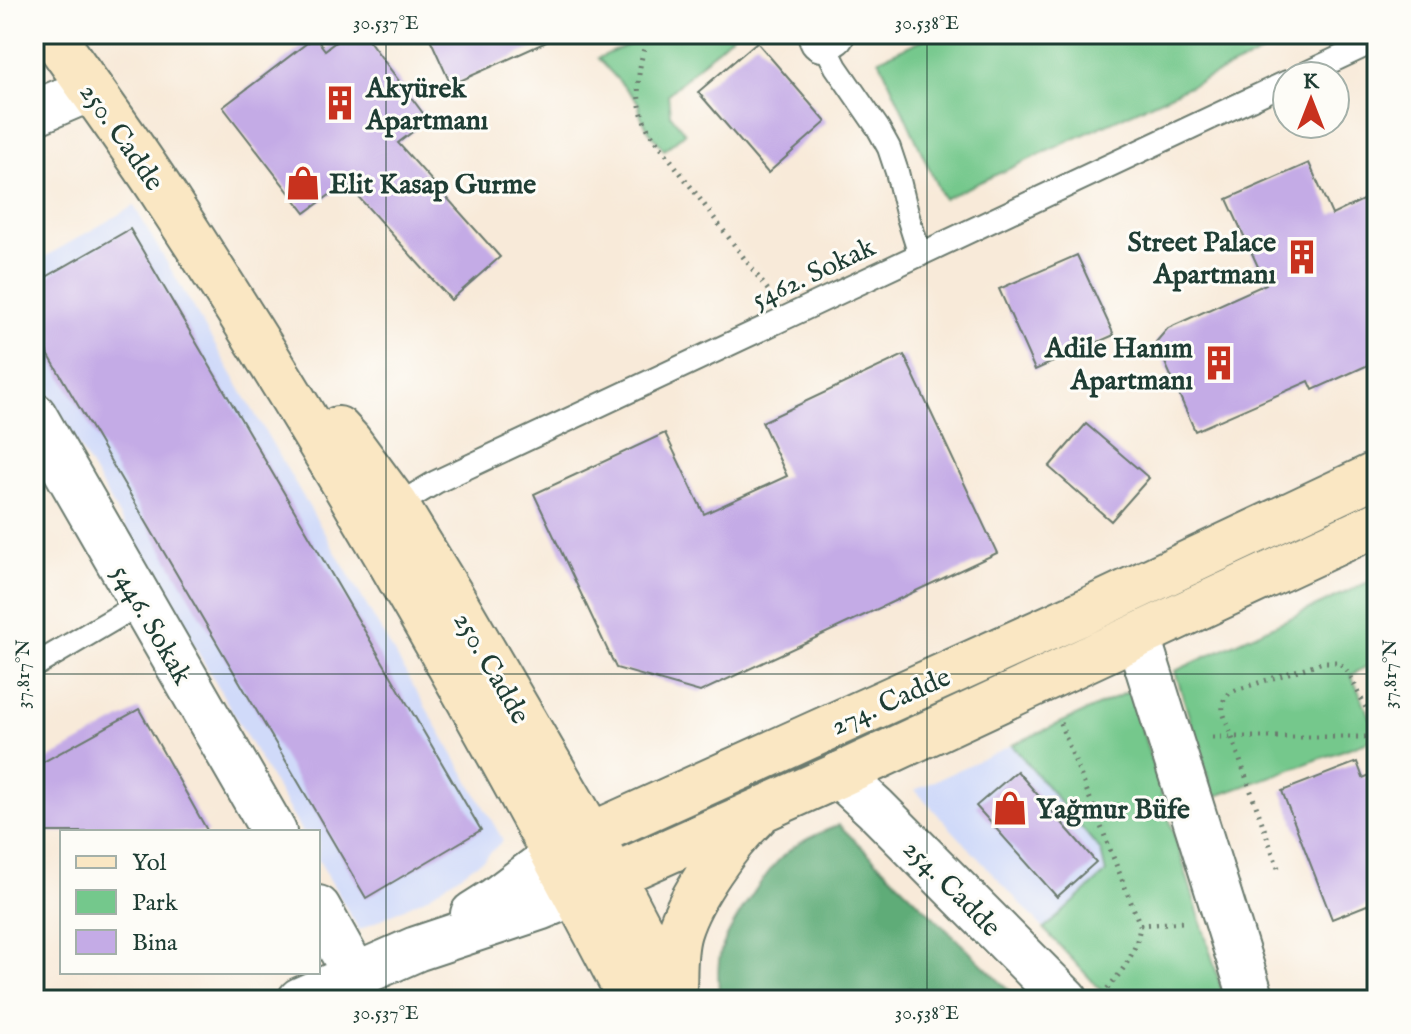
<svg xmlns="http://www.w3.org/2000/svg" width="1411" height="1034" font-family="'IM FELL English',serif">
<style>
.built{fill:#d0daf9}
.green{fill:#74c88c;stroke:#4a8260;stroke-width:2}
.forest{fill:#5fac78;stroke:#3f7456;stroke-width:2}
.building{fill:#c4abe6}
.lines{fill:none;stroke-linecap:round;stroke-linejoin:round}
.lane-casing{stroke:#6b7a6e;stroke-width:26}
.street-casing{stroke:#6b7a6e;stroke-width:48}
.secondary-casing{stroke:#6b7a6e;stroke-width:48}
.path{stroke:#6b7a6e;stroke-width:5;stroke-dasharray:2 6;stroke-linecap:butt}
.lane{stroke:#fff;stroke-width:22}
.street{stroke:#fff;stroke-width:44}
.secondary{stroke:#fae7c3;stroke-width:44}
.ticks{fill:none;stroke:#1f3d34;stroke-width:2;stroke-opacity:0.45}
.labels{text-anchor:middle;stroke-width:6;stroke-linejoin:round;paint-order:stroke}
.poi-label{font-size:28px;font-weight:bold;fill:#1f3d34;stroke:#fdfcf7;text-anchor:start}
.street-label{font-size:28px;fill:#1f3d34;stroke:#fdfcf7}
.neatline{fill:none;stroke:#1f3d34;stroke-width:3}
.ticks-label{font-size:20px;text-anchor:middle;fill:#1f3d34}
</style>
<rect width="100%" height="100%" fill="#fdfcf7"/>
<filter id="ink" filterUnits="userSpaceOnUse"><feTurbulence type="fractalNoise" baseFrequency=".0125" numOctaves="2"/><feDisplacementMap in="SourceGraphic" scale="16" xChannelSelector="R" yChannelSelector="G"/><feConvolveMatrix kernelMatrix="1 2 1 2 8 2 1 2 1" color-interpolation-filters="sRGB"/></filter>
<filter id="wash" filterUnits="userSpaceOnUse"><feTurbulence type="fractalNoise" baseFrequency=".006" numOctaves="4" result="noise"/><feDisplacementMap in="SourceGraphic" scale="32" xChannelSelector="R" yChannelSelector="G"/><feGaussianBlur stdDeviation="1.8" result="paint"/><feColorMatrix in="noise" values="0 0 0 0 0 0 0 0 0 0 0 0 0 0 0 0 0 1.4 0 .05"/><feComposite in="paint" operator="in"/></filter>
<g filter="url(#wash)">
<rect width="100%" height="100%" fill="#f8ead9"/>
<!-- built -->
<path class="built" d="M 134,206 L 503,840 L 484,859 L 427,897 L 359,930 L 318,859 L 318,832 L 302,832 L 34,369 L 34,263 Z
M 1012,745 L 1101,851 L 1107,873 L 1044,929 L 915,790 Z"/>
<!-- green -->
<path class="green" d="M 648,34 L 734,34 L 668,94 L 670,114 L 685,133 L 664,150 L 649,131 L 641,117 L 638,102 L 598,58 L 647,37 Z
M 935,34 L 1303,34 L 943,199 L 879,59 Z
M 1377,578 L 1377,661 L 1351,675 L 1377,731 L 1377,738 L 1214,797 L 1175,671 Z
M 1130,691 L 1225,1000 L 1110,1000 L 1044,929 L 1106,873 L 1101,851 L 1012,745 Z"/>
<!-- forest -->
<path class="forest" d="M 839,825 L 1019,1000 L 923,1000 L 910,988 L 898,1000 L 720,1000 C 718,985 717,966 721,951 C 728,928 770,864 790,850 C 804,839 822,832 839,825 Z"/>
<g id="blocks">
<!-- building -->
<path class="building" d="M 346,34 L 364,34 L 428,120 L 398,143 L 500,257 L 451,300 L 346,183 L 305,213 L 223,107 L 315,37 L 325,50 Z
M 428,34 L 564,34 L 451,85 Z
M 757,42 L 826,122 L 768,173 L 698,92 Z
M 1309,163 L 1332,215 L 1377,193 L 1377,361 L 1313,390 L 1309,381 L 1195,431 L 1156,342 L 1168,328 L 1266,284 L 1227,199 Z
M 130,229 L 481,830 L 366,898 L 34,330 L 34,284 Z
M 1077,255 L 1114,335 L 1035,370 L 999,289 Z
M 904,355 L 997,553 L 700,692 L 616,668 L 534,494 L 665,433 L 704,514 L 787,476 L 762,422 Z
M 1086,424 L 1149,478 L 1111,521 L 1049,467 Z
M 139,709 L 208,832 L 34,832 L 34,767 Z
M 1357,762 L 1363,778 L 1377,772 L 1377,901 L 1332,919 L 1282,791 Z
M 1017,771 L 1096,862 L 1057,897 L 976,806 Z"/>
</g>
</g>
<g filter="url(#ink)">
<use href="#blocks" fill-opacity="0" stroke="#6b7a6e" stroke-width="2"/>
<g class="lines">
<!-- lane casing -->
<g class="lane-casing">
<path id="lane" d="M 822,39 L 836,67 L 878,128 L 889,148 L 897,172 L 908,217 L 920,255
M 1300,76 L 1377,40
M 389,510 L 436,482 L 1287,82
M 34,666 L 141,603"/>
</g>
<!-- street casing -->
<g class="street-casing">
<path id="street" d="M 820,34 L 822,39 L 832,34
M 34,113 L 90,89
M 34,415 L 274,832
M 1138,637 L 1252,1000
M 839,775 L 875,808 L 1066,1000
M 318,908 L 356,976
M 473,914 L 495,900 L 555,855
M 300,1000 L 416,949 L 539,908 L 575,893"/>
</g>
<!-- secondary casing -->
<g class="secondary-casing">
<path id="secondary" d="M 52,34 C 90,89 130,142 166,198 C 335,456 488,726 631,1000
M 338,429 L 349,441 L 396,505 L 455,602 L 591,835 L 677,1000
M 555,855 L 591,835 L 1082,613 L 1377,474
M 575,893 L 839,775 L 1377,524
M 674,994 C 675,974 673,952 679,932 C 690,896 728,842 755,817"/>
</g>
<!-- path -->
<path class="path" d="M 648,34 C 638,67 632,99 649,131 L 768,290
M 1060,723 L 1140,925 C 1137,952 1124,969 1107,989
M 1212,737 L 1377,737
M 1278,868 L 1223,712 C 1222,701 1224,697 1233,691 L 1323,662 L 1339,662 L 1350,675 L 1377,731
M 1140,925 L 1183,922"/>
<!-- lane -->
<use href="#lane" class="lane"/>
<!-- street -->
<use href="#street" class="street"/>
<!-- secondary -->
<use href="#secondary" class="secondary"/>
</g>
</g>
<!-- ticks -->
<path class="ticks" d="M 386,34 L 386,1000M 927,34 L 927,1000M 34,674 L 1377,674"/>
<!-- icons -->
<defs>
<g id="building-bare" transform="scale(2.76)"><path d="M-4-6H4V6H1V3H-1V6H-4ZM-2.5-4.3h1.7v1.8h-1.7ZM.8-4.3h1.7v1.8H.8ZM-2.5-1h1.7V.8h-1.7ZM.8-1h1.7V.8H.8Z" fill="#c8321e" stroke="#fdfcf7" stroke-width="2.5" paint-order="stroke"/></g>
<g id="shop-bare" transform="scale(2.76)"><path d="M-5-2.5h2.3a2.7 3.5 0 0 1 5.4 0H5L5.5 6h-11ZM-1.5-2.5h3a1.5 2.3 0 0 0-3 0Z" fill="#c8321e" stroke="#fdfcf7" stroke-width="2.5" paint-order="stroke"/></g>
</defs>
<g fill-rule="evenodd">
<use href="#building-bare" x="340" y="103"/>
<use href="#shop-bare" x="303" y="183"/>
<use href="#building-bare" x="1302" y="257"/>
<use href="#building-bare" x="1219" y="363"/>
<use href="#shop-bare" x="1010" y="808"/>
</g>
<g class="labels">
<!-- poi labels -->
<g class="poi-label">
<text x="366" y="97">Akyürek<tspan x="366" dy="32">Apartmanı</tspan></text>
<text x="329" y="193">Elit Kasap Gurme</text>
<text x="1276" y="251" text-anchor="end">Street Palace<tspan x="1276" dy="32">Apartmanı</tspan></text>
<text x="1193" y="357" text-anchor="end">Adile Hanım<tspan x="1193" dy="32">Apartmanı</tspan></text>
<text x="1036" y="818">Yağmur Büfe</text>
</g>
<!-- street labels -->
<g class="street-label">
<text transform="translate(123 136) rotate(55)" y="10">250. Cadde</text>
<text transform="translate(813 272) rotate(-25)" y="10">5462. Sokak</text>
<text transform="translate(153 624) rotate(60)" y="10">5446. Sokak</text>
<text transform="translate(493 667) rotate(60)" y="10">250. Cadde</text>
<text transform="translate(890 700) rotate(-24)" y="10">274. Cadde</text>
<text transform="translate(953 887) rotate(45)" y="10">254. Cadde</text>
</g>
</g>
<!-- margin -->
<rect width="1411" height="1034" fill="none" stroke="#fdfcf7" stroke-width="88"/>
<!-- legend -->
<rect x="60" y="830" width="260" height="144" fill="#fdfcf7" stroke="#a4b0a9" stroke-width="2"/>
<rect x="76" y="856" width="40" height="12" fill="#fae7c3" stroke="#a4b0a9" stroke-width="2"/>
<text x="132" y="870" font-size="24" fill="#1f3d34">Yol</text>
<rect x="76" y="890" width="40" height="24" fill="#74c88c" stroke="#a4b0a9" stroke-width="2"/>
<text x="132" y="910" font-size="24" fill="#1f3d34">Park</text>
<rect x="76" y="930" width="40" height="24" fill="#c4abe6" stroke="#a4b0a9" stroke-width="2"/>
<text x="132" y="950" font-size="24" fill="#1f3d34">Bina</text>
<!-- north arrow -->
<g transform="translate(1311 100)"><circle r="38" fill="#fdfcf7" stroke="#a4b0a9" stroke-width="2"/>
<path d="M0-6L14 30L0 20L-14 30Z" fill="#c8321e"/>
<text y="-12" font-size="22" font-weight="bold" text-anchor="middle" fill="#1f3d34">K</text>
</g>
<rect x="44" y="44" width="1323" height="946" class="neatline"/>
<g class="ticks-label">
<text x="386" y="29">30.537°E</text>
<text x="927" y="29">30.538°E</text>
<text transform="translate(22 674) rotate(-90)" y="7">37.817°N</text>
<text transform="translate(1389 674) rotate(-90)" y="7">37.817°N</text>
<text x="386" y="1019">30.537°E</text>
<text x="927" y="1019">30.538°E</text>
</g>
</svg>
